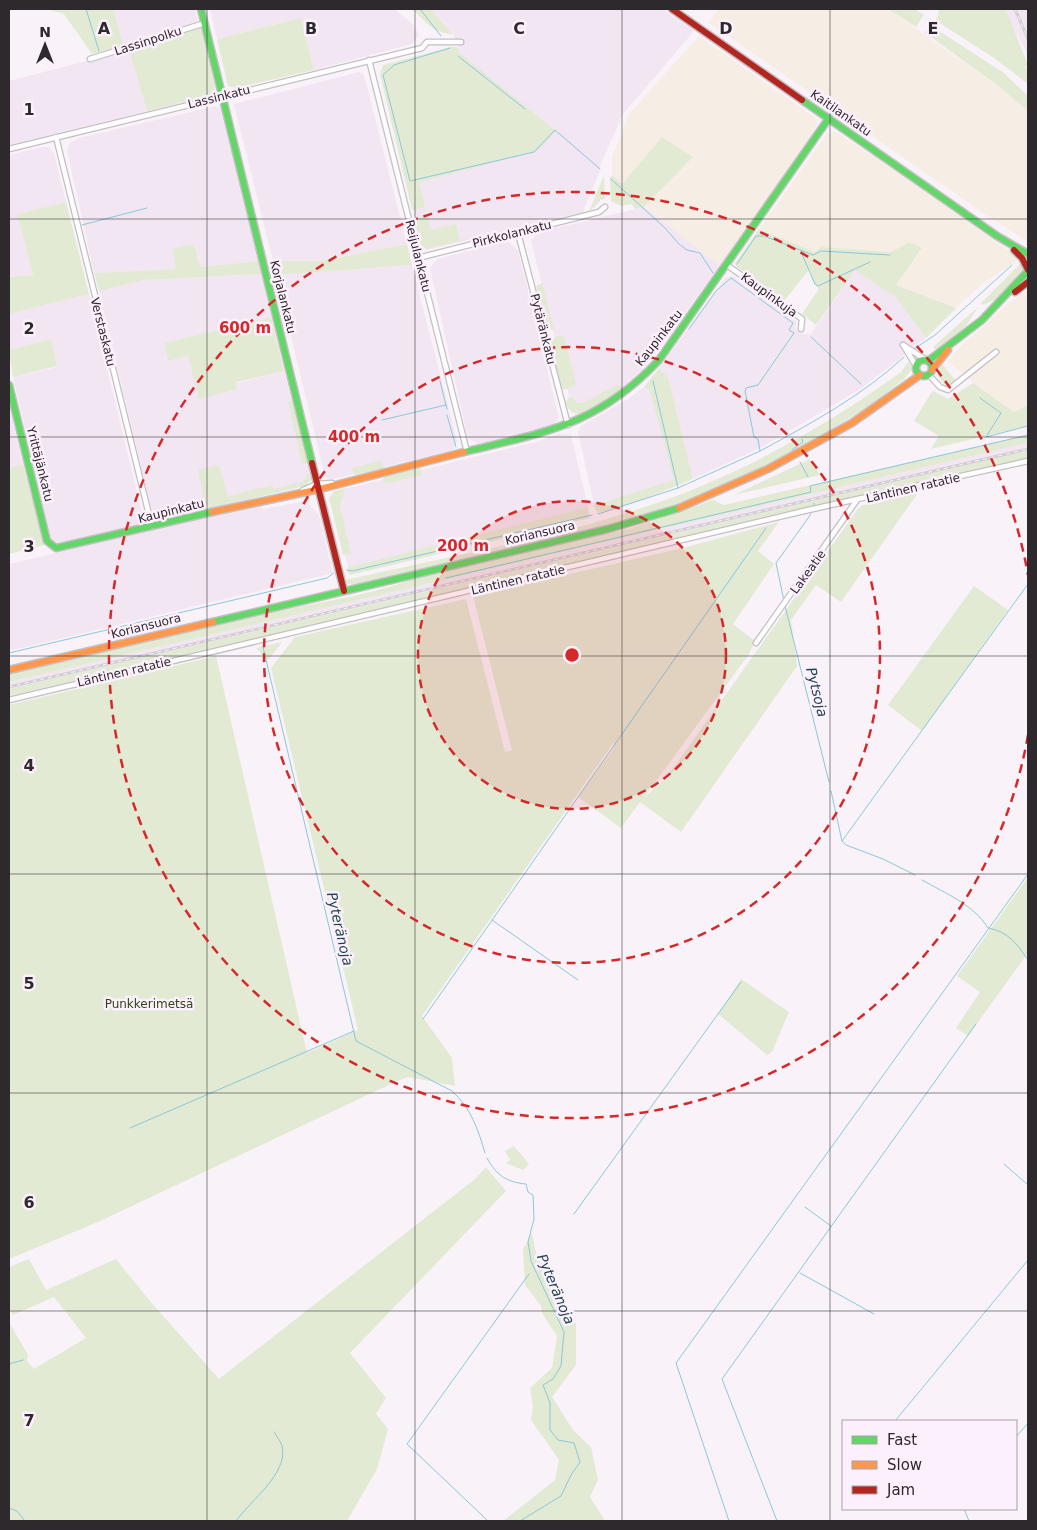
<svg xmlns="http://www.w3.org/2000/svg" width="1037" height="1530" font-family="'DejaVu Sans',sans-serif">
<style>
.commercial{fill:#f6eee5}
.built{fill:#f2e6f2}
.green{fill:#e2ead4}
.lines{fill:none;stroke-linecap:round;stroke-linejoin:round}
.stream{stroke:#8ac8da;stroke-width:1}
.street-casing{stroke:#c4bfc4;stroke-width:7}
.fast-casing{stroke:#c4bfc4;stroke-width:9}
.slow-casing{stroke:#c4bfc4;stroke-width:9}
.jam-casing{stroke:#c4bfc4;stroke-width:9}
.street{stroke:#fefdfe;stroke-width:4.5}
.fast{stroke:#63d668;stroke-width:6}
.slow{stroke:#ff974d;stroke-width:6}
.jam{stroke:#b3261e;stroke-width:6}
.rail-casing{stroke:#d1cfd1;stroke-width:3}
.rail{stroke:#fcf0fc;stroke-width:1;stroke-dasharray:4;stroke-linecap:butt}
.grid{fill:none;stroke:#2d292d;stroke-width:1;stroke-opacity:0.55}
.ring{fill:none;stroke:#d62828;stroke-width:2.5;stroke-dasharray:9 6}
.labels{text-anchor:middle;stroke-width:5;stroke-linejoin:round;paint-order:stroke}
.street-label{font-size:12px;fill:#2d292d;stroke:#fcf0fc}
.park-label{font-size:12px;fill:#324313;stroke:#fcf0fc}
.water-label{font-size:14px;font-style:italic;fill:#1e4751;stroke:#fcf0fc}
.grid-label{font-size:16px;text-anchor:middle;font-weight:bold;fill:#2d292d;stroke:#fcf0fc;stroke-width:5;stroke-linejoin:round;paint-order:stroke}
.centre{fill:#d62828;stroke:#fcf0fc;stroke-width:2.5}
.ring-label{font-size:15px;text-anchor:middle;font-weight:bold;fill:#d62828;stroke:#fcf0fc;stroke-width:5;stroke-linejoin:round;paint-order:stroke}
</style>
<rect width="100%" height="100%" fill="#f9f3f9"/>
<!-- commercial -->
<path class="commercial" d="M 720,9 L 888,9 L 997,85 L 1028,111 L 1028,242 L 983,213 L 708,22 Z
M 699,36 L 816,118 L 817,123 L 814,132 L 720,266 L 644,207 L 693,157 L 662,137 L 622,184 L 612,175 L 612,157 L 629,114 Z
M 836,132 L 904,177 L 1017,257 L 1018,260 L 981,285 L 956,308 L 896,285 L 922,249 L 891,252 L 820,247 L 815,252 L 759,229 L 827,134 Z
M 1028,290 L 1028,405 L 1014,412 L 973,383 L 948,361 L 961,346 L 1011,301 Z"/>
<!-- built -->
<path class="built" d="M 113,9 L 195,9 L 198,22 L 124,46 Z
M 210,9 L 394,9 L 414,25 L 419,35 L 412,44 L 314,70 L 301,18 L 217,39 Z
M 430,9 L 662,9 L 694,31 L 623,114 L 600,166 L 600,171 L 583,212 L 427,250 L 421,245 L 407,185 L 556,131 L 459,53 L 453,34 Z
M 1006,9 L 1028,9 L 1028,55 L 1013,27 Z
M 129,50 L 147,111 L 9,145 L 9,81 Z
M 359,72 L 364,75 L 407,244 L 321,261 L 273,261 L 234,104 Z
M 216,106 L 220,107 L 258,261 L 200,267 L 194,244 L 177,269 L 94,273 L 67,150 L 70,143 L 79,138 Z
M 43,147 L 49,147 L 54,154 L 66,202 L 17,214 L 33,275 L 9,277 L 9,155 Z
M 644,207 L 720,266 L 643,369 L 619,390 L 586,410 L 571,405 L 531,240 L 539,232 Z
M 507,241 L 518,250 L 559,418 L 550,428 L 478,444 L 469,439 L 467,435 L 430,268 L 437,259 Z
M 412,265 L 457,441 L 453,450 L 330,480 L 325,476 L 276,275 Z
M 855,270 L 895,297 L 926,338 L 862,388 L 764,446 L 693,479 L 668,377 L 659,368 L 725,278 L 733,276 L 797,322 L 795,328 L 797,332 L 810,335 Z
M 261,274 L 271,317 L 164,343 L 168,361 L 188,356 L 237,389 L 236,383 L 284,371 L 311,478 L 307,484 L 157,519 L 153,516 L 99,291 L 145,280 Z
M 89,294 L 144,521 L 142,524 L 60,543 L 51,539 L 13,377 L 57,367 L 51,339 L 9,350 L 9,314 Z
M 644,387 L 650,390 L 675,480 L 594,505 L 578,432 L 581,426 L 628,399 Z
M 9,407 L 23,464 L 9,468 Z
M 559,434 L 571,435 L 588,507 L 348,567 L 331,500 L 336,491 L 536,442 Z
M 1028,443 L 1028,451 L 9,689 L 9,682 Z
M 306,501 L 319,515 L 333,573 L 9,651 L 9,564 L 260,505 L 263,509 Z"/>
<!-- green -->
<path class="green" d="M 46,9 L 113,9 L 124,46 L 92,54 L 64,14 Z
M 412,9 L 430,9 L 453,34 C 430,32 428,23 412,9 Z
M 888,9 L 915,9 L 924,15 L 916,27 Z
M 939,9 L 1006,9 L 1028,65 L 1025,67 L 1028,69 L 1028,84 L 994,58 L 935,20 L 938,16 Z
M 301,18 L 314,70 L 236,88 L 228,86 L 217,39 Z
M 199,27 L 202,29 L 215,89 L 208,96 L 147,111 L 129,50 Z
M 933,27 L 1004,73 L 1028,96 L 1028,111 L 997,85 L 924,32 Z
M 450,47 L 457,47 L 460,53 L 556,131 L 538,151 L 419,182 L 425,207 L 412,210 L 380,74 L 383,65 Z
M 662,137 L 693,157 L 644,207 L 635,209 L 632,204 L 621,206 L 611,201 L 610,179 L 612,175 L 622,184 Z
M 604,175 L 605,199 L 601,200 L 589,212 Z
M 66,202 L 89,294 L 9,314 L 9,277 L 33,275 L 17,214 Z
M 427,216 L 431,230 L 456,224 L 460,241 L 426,249 L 421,245 L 414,219 Z
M 759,229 L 815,252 L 820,247 L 891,252 L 910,242 L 922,248 L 896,285 L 956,308 L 926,338 L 895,297 L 855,270 L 816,325 L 802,314 L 819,289 L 814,284 L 809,270 L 784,301 L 736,266 L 735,263 Z
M 194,244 L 200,267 L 258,261 L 261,274 L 145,280 L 99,291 L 94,273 L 176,269 L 172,249 Z
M 407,244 L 412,265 L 276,275 L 273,261 L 321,261 Z
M 1022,262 L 1024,272 C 1012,289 1001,298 982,305 L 981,303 Z
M 542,283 L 554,330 L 547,329 L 536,286 Z
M 978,307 L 966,326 L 936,351 L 933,347 Z
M 271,317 L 284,371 L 236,382 L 237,389 L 199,399 L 188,356 L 168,361 L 164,343 Z
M 557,336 L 564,337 L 576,384 L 565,390 L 561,388 L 549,341 Z
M 51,339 L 57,366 L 13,377 L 9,350 Z
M 909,361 L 912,369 L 905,378 L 874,403 L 798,450 L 730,483 L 672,506 L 611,524 L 355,585 L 348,584 L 345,580 C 461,553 583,534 694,489 C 768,459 837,418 901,372 Z
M 942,364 L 956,381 L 947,387 L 937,375 Z
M 659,368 L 668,377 L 693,479 L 639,501 L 597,513 L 594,505 L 674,480 L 650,391 L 644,387 Z
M 973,383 L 1014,412 L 1028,405 L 1028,426 L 931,449 L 939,436 L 914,421 L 931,393 L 934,391 L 948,399 Z
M 617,385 L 625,387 C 612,397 574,431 566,403 L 568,398 L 573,397 L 577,403 L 583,403 Z
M 292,401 L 308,460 L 306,464 L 302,463 L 288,402 Z
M 1028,435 L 1028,443 L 9,682 L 9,674 C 93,654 177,633 261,615 C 312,603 364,597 413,579 L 632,528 L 713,500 L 724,505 Z
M 1028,451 L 1028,458 L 9,696 L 9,689 Z
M 810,459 L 820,475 L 734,495 Z
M 382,460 L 384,469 L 355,475 L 352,468 Z
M 23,464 L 44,545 L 9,554 L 9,468 Z
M 217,465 L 219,466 L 228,496 L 272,485 L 274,489 L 304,481 L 308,473 L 312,479 L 305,486 L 202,510 L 200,503 L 205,501 L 198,470 Z
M 420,467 L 422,475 L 385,484 L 383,477 Z
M 345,488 L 340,506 L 351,554 L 343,555 L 329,498 L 334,491 Z
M 918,493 L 841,602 L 816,585 L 791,620 L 797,666 L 681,832 L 640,802 L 621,828 L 578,797 L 614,748 L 614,742 L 422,1016 L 452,1058 L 455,1086 L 408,1077 L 397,1081 L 98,1222 L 9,1259 L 9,705 L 216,656 L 307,1053 L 358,1030 L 271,668 L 295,637 L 466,599 L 505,752 L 512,750 L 473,596 L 687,547 L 779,522 L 758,551 L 774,564 L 733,624 L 755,641 L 749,654 L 643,799 L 669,774 L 858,509 L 863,505 Z
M 588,507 L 590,518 L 350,575 L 347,571 L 348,567 Z
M 974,586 L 1008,610 L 922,731 L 888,705 Z
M 282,642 L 268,660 L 256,648 Z
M 1028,877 L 1028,953 L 968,1036 L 956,1028 L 980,992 L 957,976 Z
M 741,979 L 789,1012 L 772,1052 L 767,1055 L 718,1014 Z
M 514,1146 L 529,1164 L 523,1170 L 506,1163 L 510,1160 L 505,1151 Z
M 486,1167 L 506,1191 L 350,1353 L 386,1398 L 376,1414 L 388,1429 L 377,1469 L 347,1521 L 9,1521 L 9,1322 L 28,1355 L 27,1361 L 34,1369 L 86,1338 L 54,1297 L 13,1315 L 9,1309 L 9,1267 L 29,1259 L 46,1290 L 116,1259 L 149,1300 L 219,1379 L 475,1179 Z
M 532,1233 L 537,1259 L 554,1276 L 558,1288 L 555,1308 L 567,1311 L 576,1324 L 576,1365 L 552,1397 L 573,1430 L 591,1447 L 598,1480 L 590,1497 L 605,1521 L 503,1521 L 555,1480 L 559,1460 L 531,1420 L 533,1407 L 530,1388 L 552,1368 L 557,1336 L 542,1313 L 541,1306 L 525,1285 L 523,1249 Z"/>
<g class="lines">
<!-- stream -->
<path class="stream" d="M 86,9 L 99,51
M 420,9 L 441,36
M 450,48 L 394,65 L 383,75 L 410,181 L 534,152 L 555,130 L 600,169
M 458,56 L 525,109
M 611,179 L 664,227 L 679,244 L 687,250 L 700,253 L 713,273
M 82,225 L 147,208
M 801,252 L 815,284 L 818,286 L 870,262
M 737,264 L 756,236 L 764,236 L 813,255 L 821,251 L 890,255
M 689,329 L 716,291 L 731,278 L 793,323 L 789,330 L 794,333 L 758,385 L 746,388 L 745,391 L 754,437 L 758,439 L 760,451 C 810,424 862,396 904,357
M 811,337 L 861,384
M 914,349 L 935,335 L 1012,265
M 440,381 L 447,409
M 653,381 L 678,488 L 760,451
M 980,398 L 1001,413 L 986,437 L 1028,426
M 447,415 L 456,447
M 382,420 L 446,405
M 792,450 L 803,442 L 802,439
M 800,462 L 808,477
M 814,503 L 814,505
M 598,514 L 678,488
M 347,570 L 352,571 L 592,515
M 446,578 L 811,492 L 810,486 L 1028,435
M 784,601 L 776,563 L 811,514
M 785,606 L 829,782
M 263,647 L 356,1041 L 452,1091 C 471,1108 478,1129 485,1153
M 9,653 L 327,578 L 334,573
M 831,791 L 842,841 L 846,845 L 883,859 L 915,875
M 842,841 L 1028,584
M 922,880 C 945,893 974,905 988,928 C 1009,932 1017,944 1028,960
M 492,920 L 578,980
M 423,1019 L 766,528
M 130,1128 L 354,1031
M 487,1158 C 496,1175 506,1182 526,1184 L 528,1192 L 533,1195 L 534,1219 L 528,1242 L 531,1261 L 564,1332 L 561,1366 L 553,1379 L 543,1385 L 550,1403 L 550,1430 L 558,1440 L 574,1443 L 580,1462 L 571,1475 L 561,1496 L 520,1521
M 1004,1164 L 1028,1185
M 805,1207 L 831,1226
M 574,1214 L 741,982
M 800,1273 L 874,1314
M 9,1364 L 23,1360
M 895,1421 L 1028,1260
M 1016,1437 L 1028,1423
M 9,1508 L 17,1511 L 25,1521
M 964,1509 L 969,1521
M 236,1521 C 250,1501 289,1473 282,1446 C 281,1441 276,1436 274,1432
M 488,1521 L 407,1444 L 529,1274
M 729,1521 L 676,1363 L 1028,874
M 777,1521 L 722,1379 L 976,1024"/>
<!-- street casing -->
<g class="street-casing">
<path id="street" d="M 90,59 L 205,23
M 369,60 L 467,452
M 56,137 L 152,527
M 9,149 L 422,48 L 427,42 L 461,42
M 518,233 L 568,425
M 418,258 L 599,212 L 605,207
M 727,265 L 802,319 L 801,329
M 903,345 L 926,360
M 904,346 L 916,366
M 929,375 L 940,387 L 948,390 L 996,352
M 303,490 L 317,484 L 332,483
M 756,643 L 857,500
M 9,700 L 804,511 L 1028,461"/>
</g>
<!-- fast casing -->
<g class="fast-casing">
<path id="fast" d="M 201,9 L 312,463
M 802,100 L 997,236 L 1028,254
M916 368a8 8 0 1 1 16 0a8 8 0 1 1-16 0Z
M 928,361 L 982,320 L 1028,271
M 9,385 L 47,541 L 56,548 L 212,512
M 464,452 C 546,432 598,425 659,360 L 829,118
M 213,622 L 608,529 L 679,508"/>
</g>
<!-- slow casing -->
<g class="slow-casing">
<path id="slow" d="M 932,370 L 948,350
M 679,508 L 768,469 L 852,423 L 920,375
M 212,512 L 320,489 L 464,452
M 9,670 L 213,622"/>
</g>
<!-- jam casing -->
<g class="jam-casing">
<path id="jam" d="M 672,9 L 802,100
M 1014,250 L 1022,258 L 1028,270
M 1015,292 L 1028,282
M 312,463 L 344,591"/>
</g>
<!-- street -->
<use href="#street" class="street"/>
<!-- fast -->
<use href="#fast" class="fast"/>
<!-- slow -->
<use href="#slow" class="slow"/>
<!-- jam -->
<use href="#jam" class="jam"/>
<!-- rail casing -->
<g class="rail-casing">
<path id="rail" d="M 1015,9 L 1028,39
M 9,687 L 1028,449"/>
</g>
<!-- rail -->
<use href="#rail" class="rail"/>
</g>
<!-- grid -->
<path class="grid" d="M 207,9 L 207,1521M 415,9 L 415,1521M 622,9 L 622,1521M 830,9 L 830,1521M 9,219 L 1028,219M 9,437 L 1028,437M 9,656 L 1028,656M 9,874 L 1028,874M 9,1093 L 1028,1093M 9,1311 L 1028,1311"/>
<!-- distance rings -->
<circle cx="572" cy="655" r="154" fill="#d62828" fill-opacity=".12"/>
<g class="ring">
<circle cx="572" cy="655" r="154"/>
<circle cx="572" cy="655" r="308"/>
<path d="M1028 735A463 463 0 1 1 1028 575"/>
</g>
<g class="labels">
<!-- street labels -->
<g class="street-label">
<text transform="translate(148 41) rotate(-18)" y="4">Lassinpolku</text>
<text transform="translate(219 97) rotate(-14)" y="4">Lassinkatu</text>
<text transform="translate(841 113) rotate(35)" y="4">Kaitilankatu</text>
<text transform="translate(512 234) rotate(-14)" y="4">Pirkkolankatu</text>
<text transform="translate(418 256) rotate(76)" y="4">Reijulankatu</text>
<text transform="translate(769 295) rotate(36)" y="4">Kaupinkuja</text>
<text transform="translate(283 297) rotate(76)" y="4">Korjalankatu</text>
<text transform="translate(543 329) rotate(76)" y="4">Pytäränkatu</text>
<text transform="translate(103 332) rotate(76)" y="4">Verstaskatu</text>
<text transform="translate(659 338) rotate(-52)" y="4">Kaupinkatu</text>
<text transform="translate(40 464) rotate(76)" y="4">Yrittäjänkatu</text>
<text transform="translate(913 488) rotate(-13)" y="4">Läntinen ratatie</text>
<text transform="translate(171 511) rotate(-14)" y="4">Kaupinkatu</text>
<text transform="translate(540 533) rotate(-13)" y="4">Koriansuora</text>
<text transform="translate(808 572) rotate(-54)" y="4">Lakeatie</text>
<text transform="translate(518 580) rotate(-13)" y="4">Läntinen ratatie</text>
<text transform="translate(146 626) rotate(-14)" y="4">Koriansuora</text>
<text transform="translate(124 672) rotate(-13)" y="4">Läntinen ratatie</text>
</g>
<!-- park labels -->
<g class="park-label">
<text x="149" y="1008">Punkkerimetsä</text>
</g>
<!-- water labels -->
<g class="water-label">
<text transform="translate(817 692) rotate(76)" y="5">Pytsoja</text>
<text transform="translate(340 929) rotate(77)" y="5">Pyteränoja</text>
<text transform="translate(556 1289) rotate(67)" y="5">Pyteränoja</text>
</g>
</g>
<g class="grid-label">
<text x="104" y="34">A</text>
<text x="311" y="34">B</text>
<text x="519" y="34">C</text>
<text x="726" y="34">D</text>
<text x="933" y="34">E</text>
<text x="29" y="115">1</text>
<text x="29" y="334">2</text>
<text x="29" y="552">3</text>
<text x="29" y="771">4</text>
<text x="29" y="989">5</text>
<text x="29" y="1208">6</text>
<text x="29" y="1426">7</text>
</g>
<circle cx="572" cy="655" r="8" class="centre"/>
<g class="ring-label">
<text x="245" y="333">600 m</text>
<text x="354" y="442">400 m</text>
<text x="463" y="551">200 m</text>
</g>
<!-- border -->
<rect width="1037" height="1530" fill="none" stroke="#2d292d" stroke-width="20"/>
<!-- legend -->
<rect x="842" y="1420" width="175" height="90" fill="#fcf0fc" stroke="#a9a0a9"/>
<rect x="852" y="1436" width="25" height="8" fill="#63d668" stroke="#a9a0a9"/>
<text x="887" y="1445" font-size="15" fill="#2d292d">Fast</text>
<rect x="852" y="1461" width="25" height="8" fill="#ff974d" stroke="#a9a0a9"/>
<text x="887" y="1470" font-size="15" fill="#2d292d">Slow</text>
<rect x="852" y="1486" width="25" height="8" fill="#b3261e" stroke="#a9a0a9"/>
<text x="887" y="1495" font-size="15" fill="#2d292d">Jam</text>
<!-- north arrow -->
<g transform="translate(45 45)" stroke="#fcf0fc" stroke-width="4" paint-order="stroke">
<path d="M0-4L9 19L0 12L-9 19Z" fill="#2d292d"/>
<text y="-8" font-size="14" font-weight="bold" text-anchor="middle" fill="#2d292d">N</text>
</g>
</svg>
